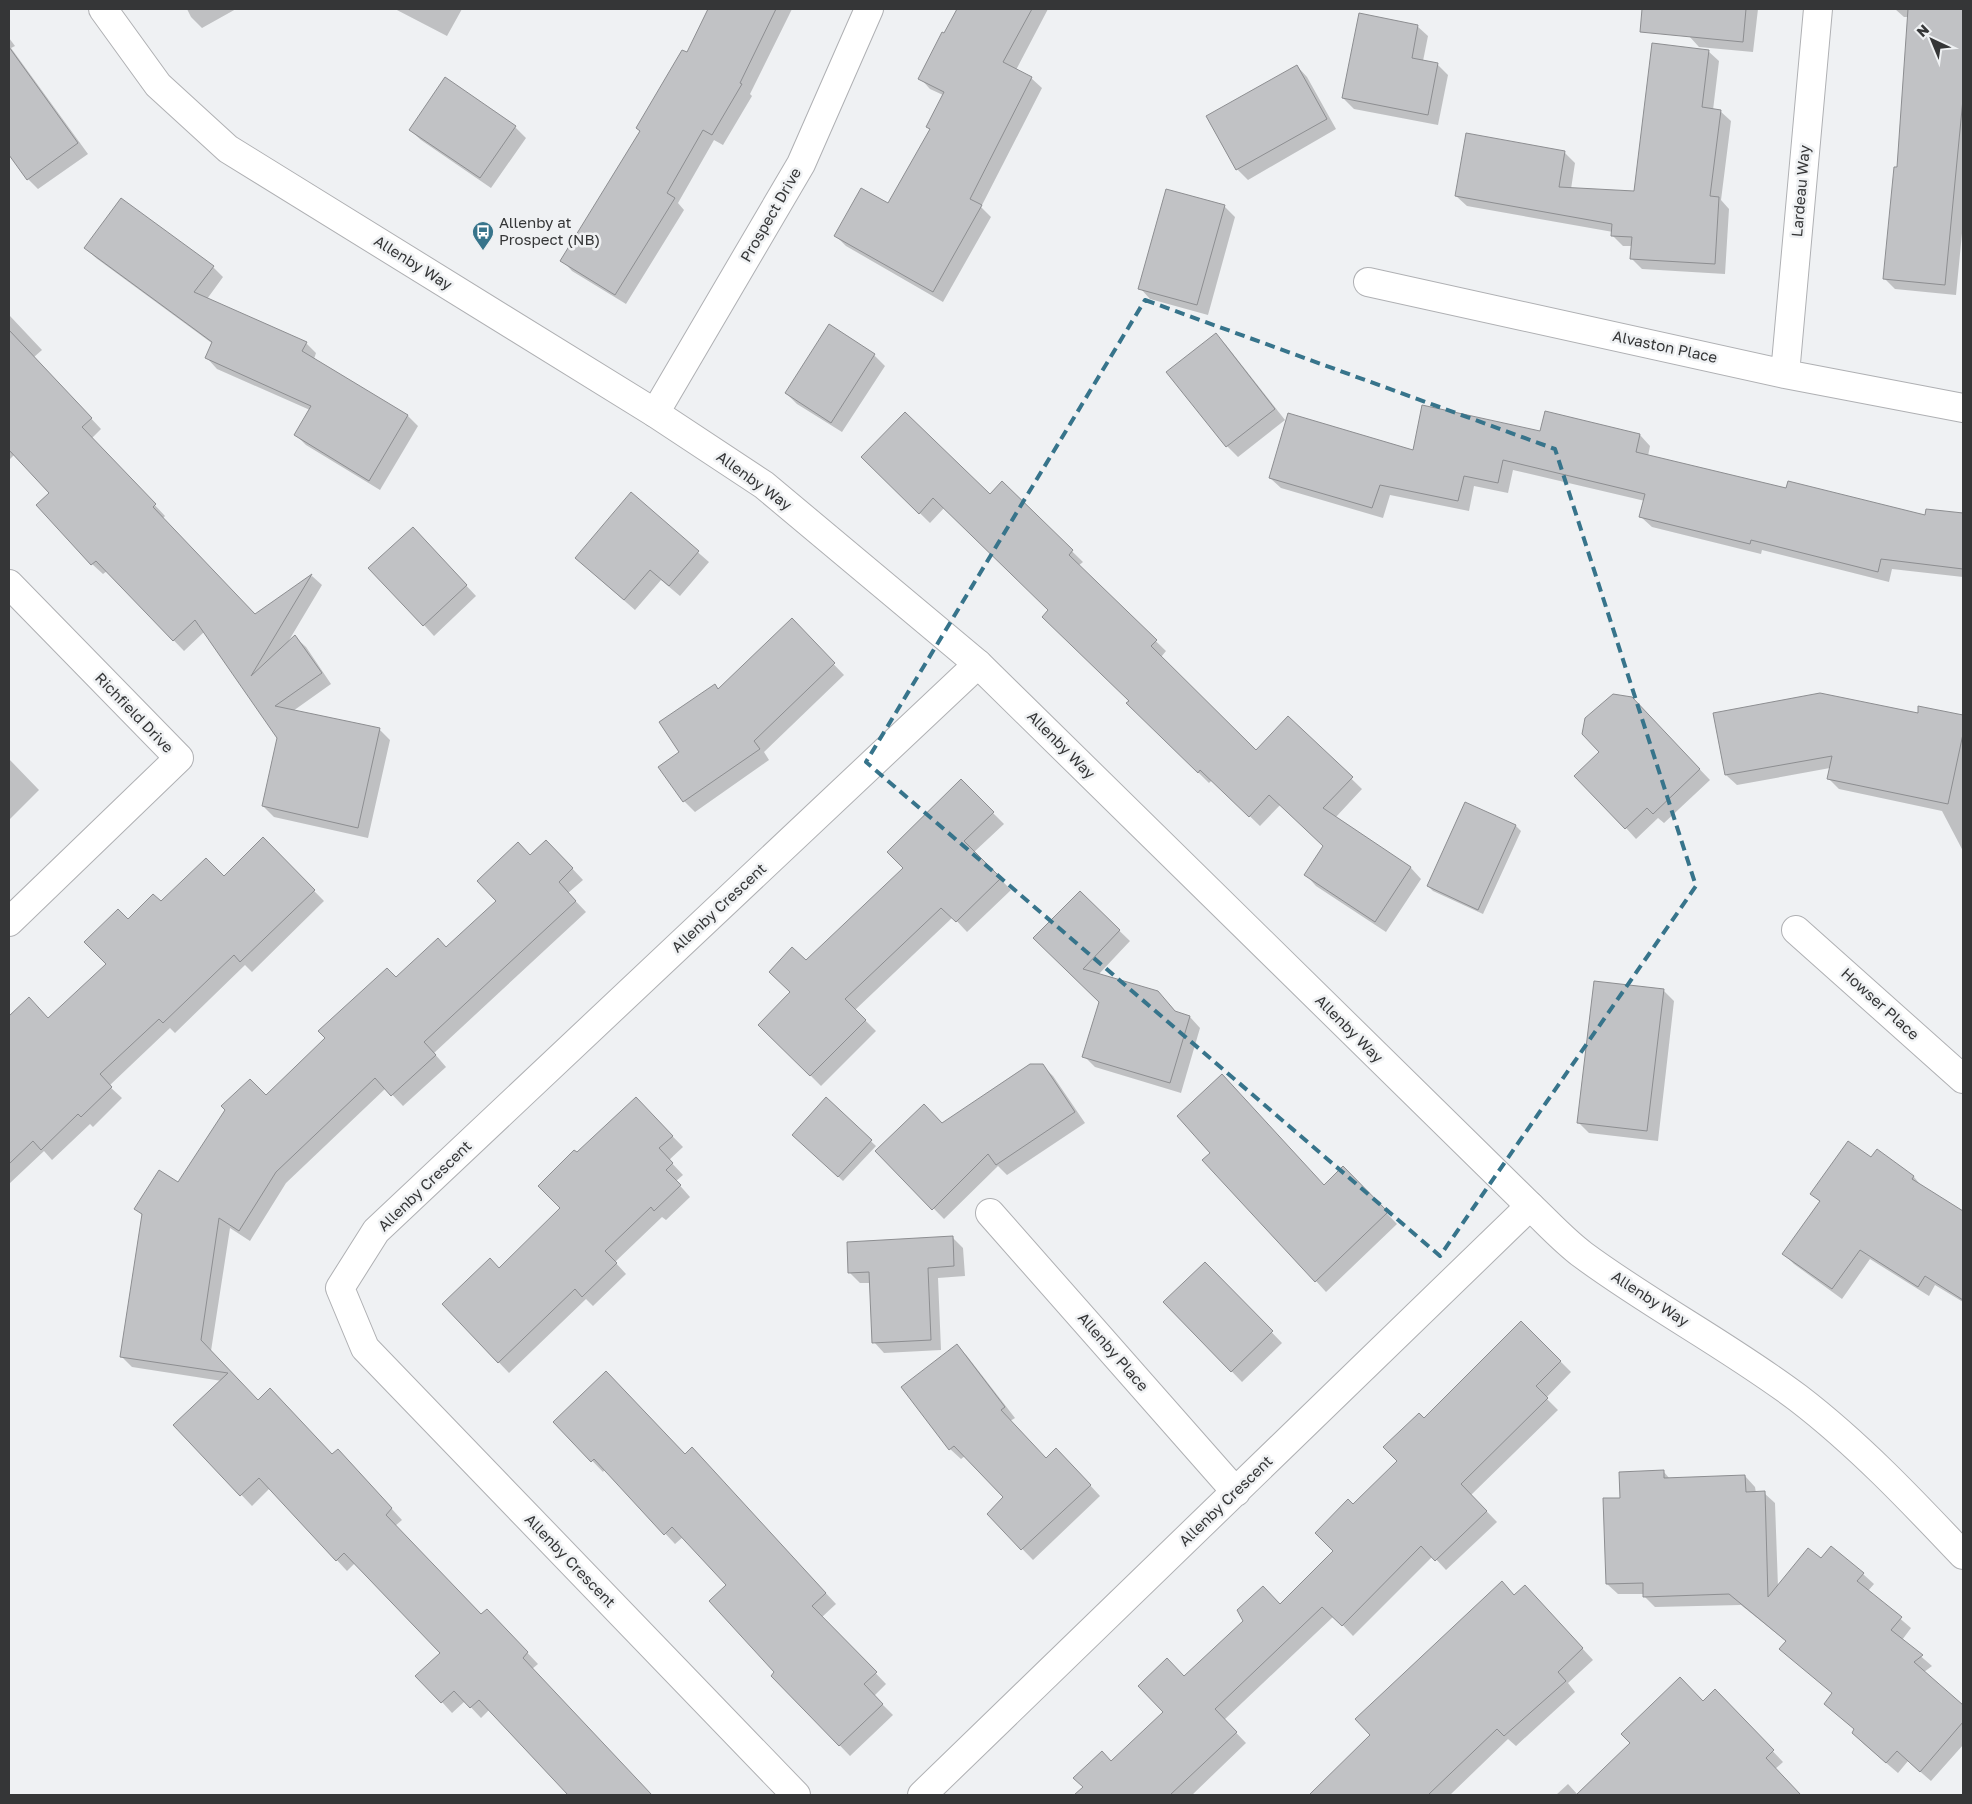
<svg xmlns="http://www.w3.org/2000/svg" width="1972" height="1804" font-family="'Golos Text',sans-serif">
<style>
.shadow{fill:#0003}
.building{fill:#c1c2c5;stroke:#8d8e91}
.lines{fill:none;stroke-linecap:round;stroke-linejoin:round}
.street-casing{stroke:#afb0b3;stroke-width:30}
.secondary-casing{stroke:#afb0b3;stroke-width:30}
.street{stroke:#fff;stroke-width:28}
.secondary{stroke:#fff;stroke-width:28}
.marked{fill:none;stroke:#37748b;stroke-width:4;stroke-dasharray:10 6;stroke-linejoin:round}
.labels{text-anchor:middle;stroke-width:5;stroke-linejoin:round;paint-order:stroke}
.street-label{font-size:15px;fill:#353637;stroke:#eff1f3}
.poi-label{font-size:15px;fill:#353637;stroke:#eff1f3;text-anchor:start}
</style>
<rect width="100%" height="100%" fill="#eff1f3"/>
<!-- shadow -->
<path class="shadow" d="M 187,9 L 236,9 L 202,28 L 191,17 Z
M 395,9 L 462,9 L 447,36 Z
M 710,9 L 792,9 L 750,94 L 752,96 L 723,145 L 714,140 L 678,203 L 684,210 L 626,304 L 572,271 L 562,260 L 687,54 Z
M 958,9 L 1048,9 L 1016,70 L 1031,78 L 1042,88 L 981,207 L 991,217 L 943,302 L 846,246 L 836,236 L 888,205 L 931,130 L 927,127 L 943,95 L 930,89 L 920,78 Z
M 1691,9 L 1758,9 L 1753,52 L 1699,47 L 1689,36 Z
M 1895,9 L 1963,9 L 1963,223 L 1956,295 L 1895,289 L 1884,278 L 1898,168 L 1909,17 L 1904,17 Z
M 1417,26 L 1428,36 L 1423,61 L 1437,64 L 1448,75 L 1438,125 L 1354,109 L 1343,98 Z
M 9,38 L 15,46 L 11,48 L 88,154 L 38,189 L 28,179 L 9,153 Z
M 1708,51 L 1719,61 L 1713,110 L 1720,111 L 1731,121 L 1721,200 L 1729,209 L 1725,274 L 1642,269 L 1631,258 L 1632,246 L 1623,246 L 1612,235 L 1613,232 L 1467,206 L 1456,196 L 1467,135 L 1565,153 L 1575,163 L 1571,189 L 1635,193 Z
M 1297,66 L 1307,77 L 1336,129 L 1248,180 L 1237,169 Z
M 515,127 L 526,138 L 491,188 L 421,140 L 410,130 Z
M 1224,206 L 1235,217 L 1208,315 L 1150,299 L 1140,288 Z
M 86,248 L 213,267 L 223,277 L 207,299 L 306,343 L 316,353 L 314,359 L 408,416 L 418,426 L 380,490 L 306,445 L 295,434 L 310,410 L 217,369 L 207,358 L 213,344 L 96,258 Z
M 10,316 L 42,350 L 34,357 L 101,429 L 92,438 L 165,516 L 162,519 L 255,616 L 312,576 L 322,585 L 288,642 L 295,637 L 306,647 L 331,684 L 293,711 L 379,729 L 390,740 L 368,838 L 274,817 L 263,806 L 279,738 L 204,632 L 184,651 L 107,571 L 103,574 L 92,564 L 50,493 L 15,454 L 9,460 L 9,318 Z
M 829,326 L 874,355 L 885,366 L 842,432 L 797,404 L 786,393 Z
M 1215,335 L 1226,345 L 1285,420 L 1238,457 L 1227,446 L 1168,372 Z
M 1541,432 L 1640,435 L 1650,446 L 1648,456 L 1787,489 L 1926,517 L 1927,510 L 1963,514 L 1963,577 L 1892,569 L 1889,582 L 1762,550 L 1761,554 L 1652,527 L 1641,517 L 1645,501 L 1513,470 L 1508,493 L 1474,486 L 1469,511 L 1390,495 L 1383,518 L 1281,488 L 1270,478 L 1414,451 Z
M 862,457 L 990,496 L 1002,483 L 1083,562 L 1078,566 L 1166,651 L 1161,657 L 1256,752 L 1289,718 L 1362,789 L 1335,818 L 1411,868 L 1421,879 L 1386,932 L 1316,886 L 1306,875 L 1325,847 L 1281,804 L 1260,826 L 1212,780 L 1209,783 L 1128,703 L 1130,701 L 1050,610 L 944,508 L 930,523 Z
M 631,494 L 709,562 L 680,596 L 661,580 L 635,610 L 587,568 Z
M 423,539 L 476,596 L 434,636 L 424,625 Z
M 802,631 L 844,675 L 764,752 L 769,760 L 695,812 L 684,801 L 660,767 L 681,753 L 715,685 L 719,690 Z
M 1919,708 L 1963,717 L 1963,851 L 1942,811 L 1839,789 L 1828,778 L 1830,768 L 1737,785 L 1726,775 L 1920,714 Z
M 1642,709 L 1710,780 L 1664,823 L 1658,818 L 1636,839 L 1626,828 Z
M 9,759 L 39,790 L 9,820 Z
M 961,781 L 1004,824 L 974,852 L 1011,890 L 967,932 L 953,917 L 855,1010 L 876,1031 L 821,1086 L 760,1025 L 792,992 L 806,962 L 905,868 Z
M 1466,804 L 1516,826 L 1521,831 L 1483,914 L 1433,891 L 1428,886 Z
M 263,839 L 324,901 L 252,972 L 245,965 L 175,1033 L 170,1028 L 109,1086 L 122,1098 L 93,1127 L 90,1124 L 52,1160 L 44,1151 L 9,1184 L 9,1018 L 28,999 L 48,1019 L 107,964 L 128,921 L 161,903 L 224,878 Z
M 557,852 L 583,880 L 568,893 L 586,912 L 434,1053 L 446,1067 L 403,1106 L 386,1088 L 286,1183 L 250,1241 L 230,1228 L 211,1351 L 258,1401 L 333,1456 L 348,1461 L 402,1520 L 395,1526 L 482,1616 L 497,1621 L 538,1664 L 532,1669 L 650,1795 L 571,1795 L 490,1709 L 481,1718 L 465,1701 L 452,1713 L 442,1702 L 442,1653 L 355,1563 L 347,1571 L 270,1488 L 252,1506 L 175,1425 L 222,1381 L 132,1367 L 121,1356 L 143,1216 L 136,1209 L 179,1184 L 266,1097 L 396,979 L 446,948 L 498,902 L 531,856 Z
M 1080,893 L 1130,941 L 1098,975 L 1176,1013 L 1190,1017 L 1200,1028 L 1181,1093 L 1095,1067 L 1084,1056 L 1100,1002 L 1035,938 Z
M 1663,990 L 1674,1001 L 1658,1141 L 1589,1133 L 1579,1123 Z
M 1042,1065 L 1053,1076 L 1085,1123 L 1007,1175 L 998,1166 L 944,1219 L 877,1151 L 942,1124 Z
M 826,1099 L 876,1146 L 843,1181 L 794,1135 Z
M 646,1109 L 683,1147 L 669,1160 L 683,1175 L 676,1181 L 690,1197 L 666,1220 L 662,1217 L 615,1262 L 626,1274 L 593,1306 L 586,1299 L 509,1373 L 444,1305 L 499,1270 L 561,1208 L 577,1154 Z
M 1877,1151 L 1914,1177 L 1923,1188 L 1963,1213 L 1963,1302 L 1935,1285 L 1929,1296 L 1870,1259 L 1842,1299 L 1794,1264 L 1784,1254 L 1820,1202 L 1812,1194 L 1872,1159 Z
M 1343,1168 L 1397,1224 L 1326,1292 L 1316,1281 L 1325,1186 Z
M 952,1237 L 963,1248 L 965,1276 L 938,1278 L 941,1350 L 884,1353 L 874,1342 L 870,1283 L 860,1283 L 850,1273 Z
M 1205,1263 L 1282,1343 L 1242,1382 L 1165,1302 Z
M 1521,1322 L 1571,1372 L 1546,1398 L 1558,1410 L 1471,1495 L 1497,1522 L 1446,1570 L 1433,1556 L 1353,1636 L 1334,1616 L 1224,1720 L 1246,1743 L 1192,1795 L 1092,1795 L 1075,1778 L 1111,1762 L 1164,1712 L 1184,1677 L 1280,1605 L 1335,1551 L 1353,1506 L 1399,1461 L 1424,1420 Z
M 957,1346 L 967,1356 L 1015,1418 L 1010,1421 L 1046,1459 L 1067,1460 L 1100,1496 L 1033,1560 L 988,1514 L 1005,1497 L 965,1456 L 961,1459 L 950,1449 Z
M 555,1422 L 702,1460 L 836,1604 L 822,1617 L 886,1684 L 874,1696 L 893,1715 L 850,1756 L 773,1676 L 776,1673 L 728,1585 L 683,1537 L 675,1544 L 605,1469 L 603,1472 Z
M 1663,1471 L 1670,1479 L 1745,1476 L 1755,1487 L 1756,1493 L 1764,1493 L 1775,1503 L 1778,1587 L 1821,1560 L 1863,1574 L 1874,1584 L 1868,1591 L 1911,1628 L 1902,1640 L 1932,1666 L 1924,1672 L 1963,1707 L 1963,1745 L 1931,1781 L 1908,1761 L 1898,1773 L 1864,1744 L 1853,1733 L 1855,1730 L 1825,1704 L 1833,1694 L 1787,1642 L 1741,1605 L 1655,1607 L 1644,1596 L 1644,1594 L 1618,1594 L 1607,1584 L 1621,1499 Z
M 1515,1596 L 1536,1598 L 1593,1660 L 1568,1683 L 1575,1692 L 1516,1746 L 1508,1739 L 1450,1795 L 1310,1795 Z
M 1715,1691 L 1783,1762 L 1775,1769 L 1800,1795 L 1556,1795 L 1568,1784 L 1578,1795 L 1703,1702 Z"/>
<!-- building -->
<path class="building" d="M 708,9 L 776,9 L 740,83 L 742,84 L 712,135 L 703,130 L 667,193 L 675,198 L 615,295 L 560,261 L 640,131 L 636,128 L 682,50 L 687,52 Z
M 957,9 L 1032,9 L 1003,62 L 1032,77 L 970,199 L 982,205 L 933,292 L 834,236 L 861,188 L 888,203 L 930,129 L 926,127 L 944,92 L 918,79 L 942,32 L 944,33 Z
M 1642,9 L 1746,9 L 1743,42 L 1640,32 Z
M 1908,9 L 1963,9 L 1963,99 L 1945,285 L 1883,279 L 1894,167 L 1897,167 Z
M 1359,13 L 1418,25 L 1412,58 L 1438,63 L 1428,115 L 1342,98 Z
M 1652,43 L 1709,50 L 1702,107 L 1721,110 L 1710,196 L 1719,197 L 1715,264 L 1630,259 L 1632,237 L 1611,236 L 1612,224 L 1455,196 L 1466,133 L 1565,151 L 1559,187 L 1634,191 Z
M 9,47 L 78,143 L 27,180 L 9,155 Z
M 1297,65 L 1327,119 L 1236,170 L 1206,116 Z
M 445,77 L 516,126 L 480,178 L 409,130 Z
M 1166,189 L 1225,205 L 1197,305 L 1138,289 Z
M 121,198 L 214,266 L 194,292 L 307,342 L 302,351 L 408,415 L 369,481 L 294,435 L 311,406 L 205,358 L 212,342 L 84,248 Z
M 829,324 L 875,354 L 831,423 L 785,393 Z
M 9,330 L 92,418 L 82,427 L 156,504 L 153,507 L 255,614 L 312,574 L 251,676 L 295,635 L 322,673 L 275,706 L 380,728 L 358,828 L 262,806 L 277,738 L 195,620 L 173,641 L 96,561 L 91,565 L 36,505 L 49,493 L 9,450 Z
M 1216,333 L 1275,409 L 1226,447 L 1166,372 Z
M 1422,405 L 1540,431 L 1545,411 L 1640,434 L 1636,452 L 1786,488 L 1788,481 L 1925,515 L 1926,509 L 1963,513 L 1963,569 L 1881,559 L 1878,572 L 1751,540 L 1750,544 L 1639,517 L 1645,494 L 1503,460 L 1498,483 L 1464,476 L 1458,501 L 1380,485 L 1372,508 L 1269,478 L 1288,413 L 1413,450 Z
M 905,412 L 990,494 L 1002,481 L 1073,550 L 1069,555 L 1157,640 L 1151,646 L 1256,750 L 1288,716 L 1353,777 L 1323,808 L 1411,867 L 1375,922 L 1304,875 L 1323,846 L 1269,795 L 1249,817 L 1200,770 L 1198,773 L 1126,703 L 1129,701 L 1042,617 L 1048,610 L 933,498 L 919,514 L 861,457 Z
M 631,492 L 699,551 L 669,586 L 650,570 L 624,600 L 575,558 Z
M 413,527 L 467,585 L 423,626 L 368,568 Z
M 792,618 L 835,663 L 754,741 L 760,749 L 683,802 L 658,767 L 679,752 L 659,722 L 715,684 L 718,689 Z
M 1820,693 L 1918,713 L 1918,706 L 1963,715 L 1963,734 L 1948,804 L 1827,779 L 1832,756 L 1725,775 L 1713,713 Z
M 1613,694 L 1632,697 L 1700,769 L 1653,814 L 1647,808 L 1625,829 L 1574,776 L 1599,752 L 1582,734 L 1585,718 Z
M 961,779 L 994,812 L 964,841 L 1001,878 L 956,922 L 941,908 L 845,999 L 866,1020 L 810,1076 L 758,1025 L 790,992 L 769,972 L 792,947 L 806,960 L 903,868 L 887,852 Z
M 1465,802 L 1516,825 L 1478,910 L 1427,886 Z
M 263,837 L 315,890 L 240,962 L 234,955 L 163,1023 L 159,1019 L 100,1074 L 112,1087 L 81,1117 L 78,1114 L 41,1150 L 33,1141 L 9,1164 L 9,1016 L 29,997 L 48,1018 L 106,964 L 84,942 L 118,909 L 128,919 L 153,894 L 161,901 L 206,858 L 224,876 Z
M 546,840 L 573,868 L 559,882 L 576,901 L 424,1042 L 436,1055 L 391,1096 L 375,1078 L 276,1172 L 239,1231 L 219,1218 L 201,1340 L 258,1400 L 270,1388 L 332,1454 L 338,1449 L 392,1508 L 386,1515 L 481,1614 L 487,1609 L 528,1652 L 523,1658 L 652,1795 L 568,1795 L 479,1700 L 470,1708 L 454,1691 L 441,1703 L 415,1676 L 440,1653 L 344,1553 L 336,1561 L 259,1478 L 240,1496 L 173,1425 L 228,1373 L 120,1357 L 142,1214 L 134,1209 L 159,1170 L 178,1182 L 225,1110 L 221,1106 L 250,1079 L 266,1095 L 325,1038 L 318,1031 L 387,968 L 396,977 L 438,938 L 446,947 L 496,901 L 477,881 L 518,842 L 530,855 Z
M 1080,891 L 1120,930 L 1083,969 L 1158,991 L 1175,1011 L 1190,1016 L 1170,1083 L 1082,1057 L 1099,1002 L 1033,938 Z
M 1594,981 L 1664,989 L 1647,1131 L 1577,1123 Z
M 1030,1064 L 1043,1064 L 1075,1112 L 996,1165 L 988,1154 L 932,1210 L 875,1151 L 924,1104 L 942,1123 Z
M 1222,1074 L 1324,1185 L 1343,1166 L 1388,1212 L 1315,1282 L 1202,1160 L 1210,1153 L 1177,1116 Z
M 636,1097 L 673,1136 L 659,1148 L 673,1163 L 666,1170 L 681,1185 L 654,1211 L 651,1207 L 605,1251 L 617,1263 L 582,1297 L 575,1289 L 498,1363 L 442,1304 L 490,1258 L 499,1268 L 560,1208 L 538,1186 L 574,1150 L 577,1152 Z
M 826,1097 L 872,1140 L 838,1177 L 792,1135 Z
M 1848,1141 L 1871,1157 L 1877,1149 L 1914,1176 L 1912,1179 L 1963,1211 L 1963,1300 L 1925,1276 L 1918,1287 L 1860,1250 L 1832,1289 L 1782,1254 L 1820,1201 L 1810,1194 Z
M 953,1236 L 954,1266 L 928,1268 L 931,1340 L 872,1343 L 869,1272 L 848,1273 L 847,1242 Z
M 1205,1262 L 1273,1331 L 1231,1372 L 1163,1302 Z
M 1521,1321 L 1561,1361 L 1536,1386 L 1548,1398 L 1461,1484 L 1487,1511 L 1435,1561 L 1421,1546 L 1342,1626 L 1322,1607 L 1215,1709 L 1237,1732 L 1170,1795 L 1074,1795 L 1083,1787 L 1073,1778 L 1102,1751 L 1111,1761 L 1163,1712 L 1138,1686 L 1167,1658 L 1184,1676 L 1243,1621 L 1237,1610 L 1263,1586 L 1280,1604 L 1333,1551 L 1315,1533 L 1348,1499 L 1353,1504 L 1397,1461 L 1383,1447 L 1419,1413 L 1424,1418 Z
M 957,1344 L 1005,1407 L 1001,1410 L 1046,1458 L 1056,1448 L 1091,1485 L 1021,1550 L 987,1514 L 1003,1497 L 954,1446 L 949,1450 L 901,1387 Z
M 606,1371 L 685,1454 L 692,1447 L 826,1593 L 812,1606 L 877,1672 L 864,1684 L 883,1704 L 839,1746 L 771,1676 L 774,1672 L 709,1601 L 726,1585 L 672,1527 L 664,1535 L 594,1459 L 591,1462 L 553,1422 Z
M 1664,1470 L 1664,1478 L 1745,1475 L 1746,1492 L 1765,1491 L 1768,1597 L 1808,1548 L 1821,1558 L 1831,1546 L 1864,1573 L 1857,1581 L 1902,1617 L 1891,1630 L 1923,1655 L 1914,1662 L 1963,1705 L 1963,1722 L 1920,1772 L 1897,1751 L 1886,1763 L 1852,1733 L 1854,1729 L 1824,1704 L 1832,1693 L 1779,1649 L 1786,1641 L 1729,1594 L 1643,1597 L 1643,1583 L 1606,1584 L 1603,1498 L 1620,1498 L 1619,1472 Z
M 1502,1581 L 1514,1595 L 1525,1585 L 1583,1648 L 1558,1672 L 1566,1681 L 1504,1736 L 1497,1729 L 1428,1795 L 1309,1795 L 1370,1735 L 1355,1719 Z
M 1680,1677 L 1703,1701 L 1715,1689 L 1774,1750 L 1766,1758 L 1801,1795 L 1576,1795 L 1630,1743 L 1621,1734 Z"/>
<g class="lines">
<!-- street casing -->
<g class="street-casing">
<path id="street" d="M 1368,282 L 1785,374 L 1963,408
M 1785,374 L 1818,9
M 655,413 L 801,164 L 869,9
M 9,584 L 179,758 L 9,922
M 1796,930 L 1963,1079
M 990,1213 L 1236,1492
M 796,1795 L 365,1348 L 340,1288 L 376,1231 L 978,664
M 922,1795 L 1530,1206"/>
</g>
<!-- secondary casing -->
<g class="secondary-casing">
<path id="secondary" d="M 103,9 L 158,85 L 228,149 L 655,413 L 764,485 L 978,664 L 1530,1206 C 1547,1222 1564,1241 1583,1255 C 1652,1306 1729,1346 1798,1398 C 1858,1444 1911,1500 1963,1555"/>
</g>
<!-- street -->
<use href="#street" class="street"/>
<!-- secondary -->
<use href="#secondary" class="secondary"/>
</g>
<!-- marked area -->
<path class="marked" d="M 1145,300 L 1555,449 L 1696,886 L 1440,1256 L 866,762 Z"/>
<!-- icons -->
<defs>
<g id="bus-pin" transform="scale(1.125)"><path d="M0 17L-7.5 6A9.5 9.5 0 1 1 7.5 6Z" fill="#37748b" stroke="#eff1f3"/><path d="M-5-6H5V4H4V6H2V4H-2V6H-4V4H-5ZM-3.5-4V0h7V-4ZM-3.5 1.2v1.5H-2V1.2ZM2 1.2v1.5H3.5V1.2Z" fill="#fff"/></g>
</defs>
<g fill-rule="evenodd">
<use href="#bus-pin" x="483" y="232"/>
</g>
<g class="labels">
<!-- street labels -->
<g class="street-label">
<text transform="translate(1801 191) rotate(-85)" y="5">Lardeau Way</text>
<text transform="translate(771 215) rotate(-60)" y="5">Prospect Drive</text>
<text transform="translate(413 263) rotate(32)" y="5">Allenby Way</text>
<text transform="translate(1665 347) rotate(12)" y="5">Alvaston Place</text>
<text transform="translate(754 481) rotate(36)" y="5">Allenby Way</text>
<text transform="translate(134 713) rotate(46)" y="5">Richfield Drive</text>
<text transform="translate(1061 745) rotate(45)" y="5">Allenby Way</text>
<text transform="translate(719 908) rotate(-43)" y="5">Allenby Crescent</text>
<text transform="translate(1880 1004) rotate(42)" y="5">Howser Place</text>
<text transform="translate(1349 1029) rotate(45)" y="5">Allenby Way</text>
<text transform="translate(425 1186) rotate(-44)" y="5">Allenby Crescent</text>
<text transform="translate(1650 1299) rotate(33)" y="5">Allenby Way</text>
<text transform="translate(1113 1352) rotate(49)" y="5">Allenby Place</text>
<text transform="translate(1226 1501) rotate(-44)" y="5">Allenby Crescent</text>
<text transform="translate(570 1561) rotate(46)" y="5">Allenby Crescent</text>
</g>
<!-- poi labels -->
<g class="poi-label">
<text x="499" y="228">Allenby at<tspan x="499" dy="17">Prospect (NB)</tspan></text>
</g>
</g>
<!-- border -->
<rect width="1972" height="1804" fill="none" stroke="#353637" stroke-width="20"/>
<!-- north arrow -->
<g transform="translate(1932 40) rotate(316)" stroke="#eff1f3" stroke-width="4" paint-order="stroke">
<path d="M0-4L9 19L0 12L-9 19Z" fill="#353637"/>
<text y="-8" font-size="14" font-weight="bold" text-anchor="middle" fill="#353637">N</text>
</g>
</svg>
